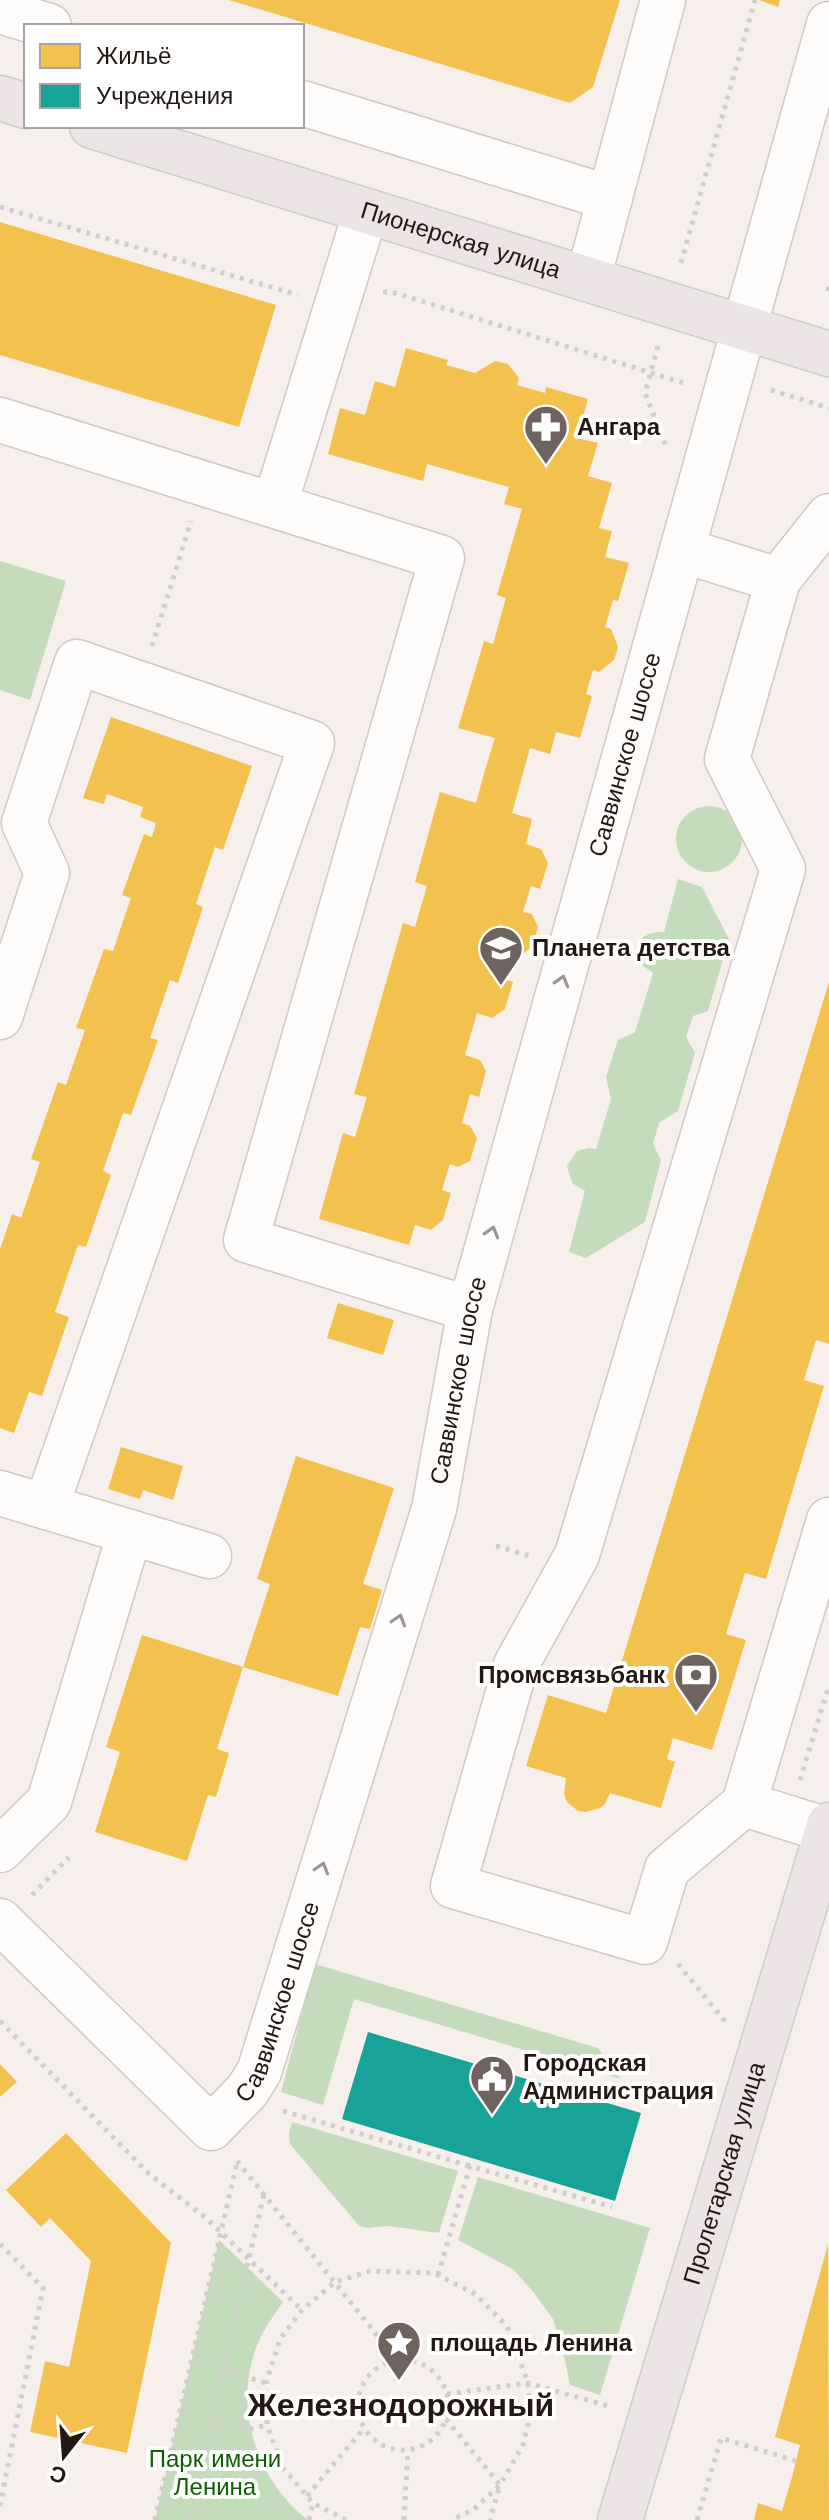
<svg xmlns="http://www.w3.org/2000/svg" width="829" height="2520" font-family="'Work Sans',sans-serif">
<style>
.green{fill:#c4dcbb}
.homes{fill:#f2c14e}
.public{fill:#17a398}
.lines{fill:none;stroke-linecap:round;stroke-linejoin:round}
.minor-casing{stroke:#d2c8c3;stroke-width:47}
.major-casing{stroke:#d0cbc8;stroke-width:47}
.path{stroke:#d2cecd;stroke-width:5;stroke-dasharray:4 6;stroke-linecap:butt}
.minor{stroke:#fefdfc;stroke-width:44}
.major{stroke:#ece4e5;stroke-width:44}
.oneway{stroke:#9c9693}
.labels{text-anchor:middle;stroke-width:8;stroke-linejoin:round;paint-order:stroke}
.street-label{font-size:24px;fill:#251812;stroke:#fff}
.poi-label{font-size:24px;font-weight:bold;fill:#251812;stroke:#fff;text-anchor:start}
.park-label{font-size:24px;fill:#0f5f00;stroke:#fff}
.district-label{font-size:32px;font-weight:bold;fill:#251812;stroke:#fff}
</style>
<rect width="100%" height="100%" fill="#f7efeb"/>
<!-- green -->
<path class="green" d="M 0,561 L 66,581 L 30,700 L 0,690 Z
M676 839a33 33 0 1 1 66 0a33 33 0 1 1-66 0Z
M 678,879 L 702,887 L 729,939 L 708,1011 L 693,1016 L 686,1037 L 695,1053 L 678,1111 L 659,1123 L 653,1144 L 661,1160 L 645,1222 L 586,1258 L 569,1252 L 585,1191 L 572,1183 L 567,1166 L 577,1151 L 589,1148 L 596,1149 L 611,1099 L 606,1077 L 618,1040 L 635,1032 L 653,973 L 639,963 L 636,950 C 640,935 650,932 664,932 Z
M 315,1964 L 598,2048 L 621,2079 L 354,1999 L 323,2105 L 281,2092 Z
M 292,2122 L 458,2171 L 439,2233 L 388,2226 L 367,2228 L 359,2226 L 290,2144 L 289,2133 Z
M 478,2177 L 650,2228 L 600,2395 L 570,2385 L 563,2351 L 553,2319 L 534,2293 L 514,2270 L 458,2240 Z
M 219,2240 L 283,2302 C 272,2318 261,2333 255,2351 C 234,2412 258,2482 308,2520 L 155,2520 Z"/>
<!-- homes -->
<path class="homes" d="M 229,0 L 620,0 L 593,87 L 570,103 Z
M 759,0 L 780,0 L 778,7 Z
M 0,222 L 276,305 L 239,427 L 0,355 Z
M 406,348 L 448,360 L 446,365 L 475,373 L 495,361 L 508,364 L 519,378 L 517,385 L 545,393 L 546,387 L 588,399 L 577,438 L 598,443 L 588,476 L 612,483 L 599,528 L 612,531 L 605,557 L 629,563 L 618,601 L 613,600 L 605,627 L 611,629 L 618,647 L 614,660 L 599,672 L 593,670 L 586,694 L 592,696 L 580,738 L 556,732 L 550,754 L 530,748 L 512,813 L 532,819 L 526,844 L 541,849 L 548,863 L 540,889 L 531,886 L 523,912 L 532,914 L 538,927 L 532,947 L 520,956 L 511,953 L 504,979 L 513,982 L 505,1009 L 492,1018 L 477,1013 L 465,1055 L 480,1060 L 486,1071 L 479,1097 L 470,1094 L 462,1123 L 470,1126 L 477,1138 L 470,1161 L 458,1167 L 450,1164 L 442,1190 L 451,1193 L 443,1220 L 431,1230 L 415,1225 L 409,1245 L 319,1219 L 343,1133 L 355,1137 L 367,1097 L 354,1094 L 403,923 L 415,927 L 427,886 L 415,882 L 440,792 L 476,803 L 485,770 L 495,738 L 458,728 L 484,641 L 493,644 L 506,598 L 497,595 L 522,509 L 504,504 L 509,487 L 469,476 L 427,464 L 423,481 L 328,454 L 340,408 L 365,415 L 375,381 L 395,387 Z
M 111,717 L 252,766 L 223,850 L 215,847 L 196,904 L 203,907 L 178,983 L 170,980 L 150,1038 L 158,1040 L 131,1115 L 123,1113 L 103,1171 L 111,1175 L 86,1247 L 78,1245 L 55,1312 L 69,1317 L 42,1396 L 29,1392 L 14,1433 L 0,1428 L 0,1249 L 12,1214 L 21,1218 L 40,1162 L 31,1159 L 58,1082 L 66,1085 L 85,1030 L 76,1028 L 104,949 L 113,951 L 122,924 L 131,898 L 122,895 L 144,834 L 152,837 L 156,823 L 140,817 L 143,807 L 107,794 L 104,804 L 83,798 Z
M 829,982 L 829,1344 L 816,1340 L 804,1380 L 824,1386 L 766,1579 L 745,1573 L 729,1624 L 726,1634 L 746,1640 L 712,1750 L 673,1738 L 667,1759 L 675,1762 L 661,1808 L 610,1793 L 605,1804 L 600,1808 L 586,1812 L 578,1811 L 567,1802 L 564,1794 L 566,1778 L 526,1766 L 548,1695 L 606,1713 Z
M 338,1303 L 394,1320 L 383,1355 L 327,1338 Z
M 121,1447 L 183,1466 L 173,1500 L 143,1490 L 140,1499 L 108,1489 Z
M 296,1456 L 394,1488 L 363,1584 L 382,1590 L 370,1629 L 360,1627 L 338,1696 L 243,1667 L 270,1584 L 257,1579 Z
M 142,1635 L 243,1667 L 217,1749 L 229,1753 L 216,1797 L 208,1795 L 187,1861 L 95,1832 L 120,1752 L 106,1747 Z
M 0,2064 L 17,2082 L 0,2097 Z
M 66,2133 L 171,2243 L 127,2453 L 30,2432 L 45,2361 L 69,2367 L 91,2261 L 50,2218 L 41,2227 L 6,2190 Z
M 828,2244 L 829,2520 L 754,2520 L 758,2503 L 782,2511 L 792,2477 L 800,2445 L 775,2437 Z"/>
<!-- public -->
<path class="public" d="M 368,2032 L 641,2113 L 615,2201 L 342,2119 Z"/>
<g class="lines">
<!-- minor casing -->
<g class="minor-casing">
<g id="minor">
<path d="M 0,11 L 49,26"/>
<path d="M 302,103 L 610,198"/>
<path d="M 588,279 L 663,0"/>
<path d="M 0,420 L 442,558 L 246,1240 L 470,1309"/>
<path d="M 275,504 L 366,211"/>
<path d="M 829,516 L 778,580 L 727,759 L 783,869 L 577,1555 L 516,1665 L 453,1886 L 645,1942 L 667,1869 L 744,1804 L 829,1520"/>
<path d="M 682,550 L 778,580"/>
<path d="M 0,1017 L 47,873 L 24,823 L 77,662 L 312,743 L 46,1507"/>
<path d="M 0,1493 L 209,1556"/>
<path d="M 744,1804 L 827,1830"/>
<path d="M 0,1850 L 49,1802 L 130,1532"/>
<path id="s1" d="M 0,1921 L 211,2128 L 247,2091 L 259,2072 L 434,1509 L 470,1309 L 829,24"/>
</g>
</g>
<!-- major casing -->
<g class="major-casing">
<g id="major">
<path d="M 0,98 L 26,106"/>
<path id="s2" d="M 92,126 L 829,354"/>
<path id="s3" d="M 620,2520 L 829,1825"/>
</g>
</g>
<!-- path -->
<path class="path" d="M 0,207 L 298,295
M 681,263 L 755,0
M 828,291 L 829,286
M 383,292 L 392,292 L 687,384
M 658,346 L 645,393 L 666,446
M 771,390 L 829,408
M 152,646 L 191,521
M 496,1546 L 530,1556
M 800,1780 L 829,1685
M 32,1895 L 69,1857
M 678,1964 L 725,2021
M 0,2021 L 148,2173 L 206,2218 L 302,2310
M 283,2111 L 470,2166
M 237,2161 L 397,2360
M 0,2244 L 43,2288 L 0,2506
M 438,2275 L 470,2166 L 612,2207
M358 2405a45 45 0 1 1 90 0a45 45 0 1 1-90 0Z
M 223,2370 L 266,2383
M 447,2394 L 528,2383 L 608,2406 L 609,2401
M 211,2418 L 251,2429 L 267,2425
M 446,2419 L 500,2485 L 490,2520
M 307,2496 L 364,2428
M 155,2520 L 237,2162
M 188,2520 L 264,2194
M 309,2520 L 313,2503
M 346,2520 L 313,2503 L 283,2468 L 267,2425 L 266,2383 L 280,2339 L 302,2310 L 335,2282 L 370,2271 L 434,2273 L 475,2294 L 507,2326 L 528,2383 L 530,2416 L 523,2445 L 500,2485 L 473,2510 L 451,2520
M 404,2520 L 408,2450
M 697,2520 L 721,2438 L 796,2461"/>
<!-- minor -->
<use href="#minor" class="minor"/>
<!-- major -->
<use href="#major" class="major"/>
</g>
<!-- one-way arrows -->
<defs><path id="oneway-chevron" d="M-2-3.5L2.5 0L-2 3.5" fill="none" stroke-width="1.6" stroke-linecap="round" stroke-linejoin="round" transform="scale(2)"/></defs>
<g class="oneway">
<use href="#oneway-chevron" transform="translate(562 981) rotate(-74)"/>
<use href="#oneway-chevron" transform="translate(492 1232) rotate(-74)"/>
<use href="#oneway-chevron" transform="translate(399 1620) rotate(-73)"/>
<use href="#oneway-chevron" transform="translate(322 1868) rotate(-73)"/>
</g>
<!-- icons -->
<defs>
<g id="pharmacy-pin" transform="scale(2.3)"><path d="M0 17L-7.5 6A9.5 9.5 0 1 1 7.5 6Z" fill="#6e635e" stroke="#fff"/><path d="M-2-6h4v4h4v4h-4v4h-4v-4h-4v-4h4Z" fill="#fff"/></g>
<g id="school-pin" transform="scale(2.3)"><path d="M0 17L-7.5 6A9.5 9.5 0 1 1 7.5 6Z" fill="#6e635e" stroke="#fff"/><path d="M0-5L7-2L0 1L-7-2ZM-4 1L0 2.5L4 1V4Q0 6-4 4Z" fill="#fff"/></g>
<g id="bank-pin" transform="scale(2.3)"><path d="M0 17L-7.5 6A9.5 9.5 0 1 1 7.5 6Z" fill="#6e635e" stroke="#fff"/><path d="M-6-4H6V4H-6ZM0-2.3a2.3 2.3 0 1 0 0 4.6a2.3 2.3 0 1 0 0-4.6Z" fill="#fff"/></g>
<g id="civic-pin" transform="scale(2.3)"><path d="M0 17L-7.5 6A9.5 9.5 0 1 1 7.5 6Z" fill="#6e635e" stroke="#fff"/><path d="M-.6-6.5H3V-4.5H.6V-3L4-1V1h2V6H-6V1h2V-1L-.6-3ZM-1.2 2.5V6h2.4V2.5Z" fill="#fff"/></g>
<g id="sight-pin" transform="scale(2.3)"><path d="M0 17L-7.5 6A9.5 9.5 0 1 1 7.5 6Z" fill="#6e635e" stroke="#fff"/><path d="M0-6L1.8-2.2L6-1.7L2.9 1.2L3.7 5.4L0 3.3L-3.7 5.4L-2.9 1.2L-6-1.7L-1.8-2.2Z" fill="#fff"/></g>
</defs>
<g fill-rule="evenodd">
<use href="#pharmacy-pin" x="546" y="427"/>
<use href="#school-pin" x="501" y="948"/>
<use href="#bank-pin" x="696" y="1675"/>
<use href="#civic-pin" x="492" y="2077"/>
<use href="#sight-pin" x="399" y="2343"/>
</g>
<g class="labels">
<!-- street labels -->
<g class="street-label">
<text dy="8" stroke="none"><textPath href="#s2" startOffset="386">Пионерская улица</textPath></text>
<text dy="8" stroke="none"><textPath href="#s1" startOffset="1738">Саввинское шоссе</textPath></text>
<text dy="8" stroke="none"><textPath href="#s1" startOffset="1090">Саввинское шоссе</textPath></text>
<text dy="8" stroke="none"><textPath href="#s1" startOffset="442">Саввинское шоссе</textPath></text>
<text dy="8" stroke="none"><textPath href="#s3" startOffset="362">Пролетарская улица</textPath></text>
</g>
<!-- poi labels -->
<g class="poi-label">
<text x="577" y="435">Ангара</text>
<text x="532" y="956">Планета детства</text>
<text x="665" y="1683" text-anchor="end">Промсвязьбанк</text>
<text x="523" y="2071">Городская<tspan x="523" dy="28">Администрация</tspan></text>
<text x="430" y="2351">площадь Ленина</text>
</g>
<!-- park labels -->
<g class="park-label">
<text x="215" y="2467">Парк имени<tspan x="215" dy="28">Ленина</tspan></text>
</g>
<!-- district labels -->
<g class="district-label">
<text x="401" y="2416">Железнодорожный</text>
</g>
</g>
<!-- legend -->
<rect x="24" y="24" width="280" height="104" fill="#ffffff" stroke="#a8a3a0" stroke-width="2"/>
<rect x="40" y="44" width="40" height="24" fill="#f2c14e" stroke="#a8a3a0" stroke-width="2"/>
<text x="96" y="64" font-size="24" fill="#251812">Жильё</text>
<rect x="40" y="84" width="40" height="24" fill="#17a398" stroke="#a8a3a0" stroke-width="2"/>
<text x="96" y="104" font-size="24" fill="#251812">Учреждения</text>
<!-- north arrow -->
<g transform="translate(64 2456) rotate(197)" stroke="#ffffff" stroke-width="6" paint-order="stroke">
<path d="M0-6L14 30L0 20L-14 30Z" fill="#251812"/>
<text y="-12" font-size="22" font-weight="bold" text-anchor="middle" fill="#251812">С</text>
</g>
</svg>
